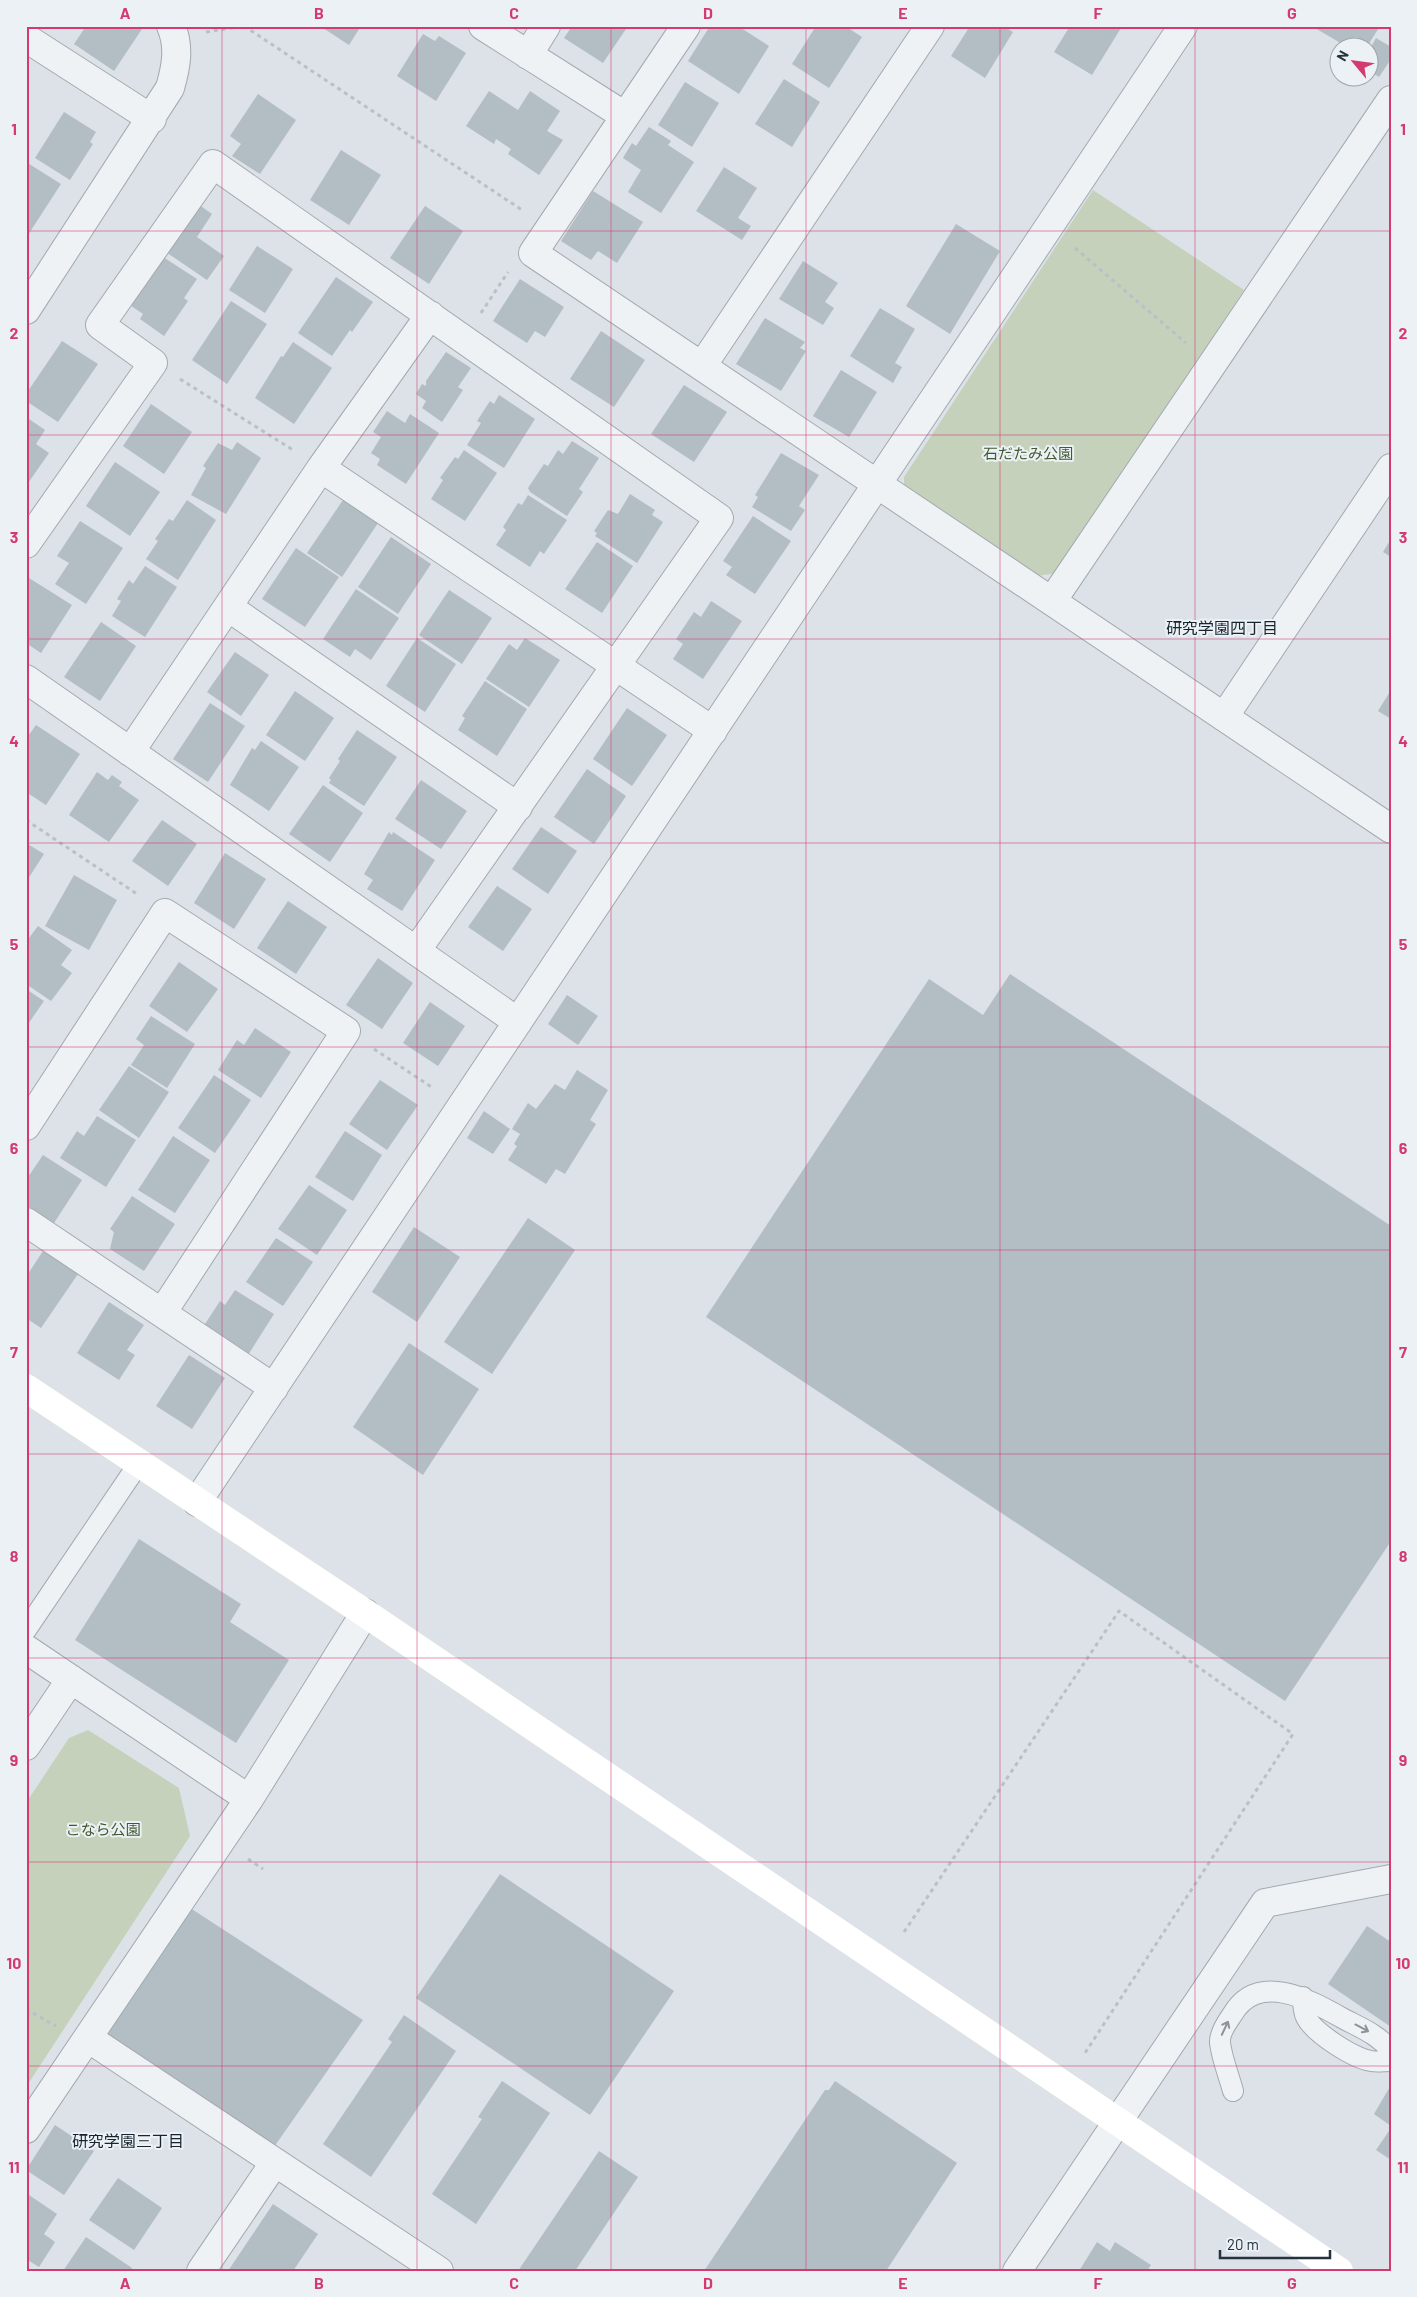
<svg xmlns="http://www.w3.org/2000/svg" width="1417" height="2297" font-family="Barlow,'Noto Sans JP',sans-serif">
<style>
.green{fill:#c6d1bc}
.building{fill:#b3bdc4}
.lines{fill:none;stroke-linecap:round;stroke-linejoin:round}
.lane-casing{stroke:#a1aab1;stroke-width:22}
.street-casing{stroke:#a1aab1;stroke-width:30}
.path{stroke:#bac0c5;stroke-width:3;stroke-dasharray:4 4;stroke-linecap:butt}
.lane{stroke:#eff2f5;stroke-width:20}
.street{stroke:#eff2f5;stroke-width:28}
.secondary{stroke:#fff;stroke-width:28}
.oneway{stroke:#8a929a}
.grid{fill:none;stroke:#d43970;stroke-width:1;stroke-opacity:0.55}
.labels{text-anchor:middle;stroke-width:4;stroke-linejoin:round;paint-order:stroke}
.park-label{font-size:15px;fill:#425a32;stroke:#ebf1f5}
.neighbourhood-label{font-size:16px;fill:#18242e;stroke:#ebf1f5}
.neatline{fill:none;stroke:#d43970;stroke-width:2}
.grid-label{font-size:16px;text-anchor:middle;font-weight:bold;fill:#d43970}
</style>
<rect width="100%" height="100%" fill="#dce2e7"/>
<!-- green -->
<path class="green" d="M 1093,190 L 1244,290 L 1058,573 L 1037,576 L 904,491 L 904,477 Z
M 88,1730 L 179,1788 L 190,1836 L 28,2084 L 26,2083 L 26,1803 L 69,1738 Z"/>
<!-- building -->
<path class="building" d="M 86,26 L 138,26 L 142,29 L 114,71 L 74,44 Z
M 320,26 L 361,26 L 349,45 Z
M 572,26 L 628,26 L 603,63 L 564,38 Z
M 710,26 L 738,26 L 769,46 L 739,94 L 688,61 Z
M 816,26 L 845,26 L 862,37 L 829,88 L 792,64 Z
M 970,26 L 1003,26 L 1013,32 L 985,78 L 951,56 Z
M 1070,26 L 1121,28 L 1092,75 L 1054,52 Z
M 1316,26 L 1380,26 L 1368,45 L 1356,37 L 1349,48 L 1315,28 Z
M 423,34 L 435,41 L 439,36 L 466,53 L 436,101 L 397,76 Z
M 1376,38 L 1391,47 L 1391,59 L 1379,77 L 1370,71 L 1370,49 Z
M 784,79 L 820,102 L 792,147 L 755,124 Z
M 685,82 L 719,103 L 692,147 L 658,125 Z
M 489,91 L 518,110 L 530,91 L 560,111 L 547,131 L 563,140 L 539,175 L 508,154 L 511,149 L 496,139 L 494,144 L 466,126 Z
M 258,94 L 296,120 L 260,174 L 232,156 L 241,144 L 230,136 Z
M 64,112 L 96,132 L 90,142 L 93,144 L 70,180 L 35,158 Z
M 649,127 L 671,141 L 668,145 L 694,162 L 661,213 L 628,192 L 641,170 L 623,158 L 632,143 L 636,146 Z
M 341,150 L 381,175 L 349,225 L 310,200 Z
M 26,162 L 61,184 L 26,238 Z
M 724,167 L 757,188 L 738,218 L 751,226 L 742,240 L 696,211 Z
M 593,191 L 643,222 L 617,263 L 598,251 L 591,260 L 561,241 Z
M 195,202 L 212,214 L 197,237 L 224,256 L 207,280 L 163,250 Z
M 425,206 L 463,231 L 429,284 L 390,258 Z
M 956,224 L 1000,251 L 950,334 L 906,306 Z
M 257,246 L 293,269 L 265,313 L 229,290 Z
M 160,255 L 197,279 L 184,298 L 188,301 L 164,336 L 140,319 L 143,314 L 127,303 Z
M 803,261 L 838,283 L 825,302 L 834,308 L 823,325 L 779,299 Z
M 336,277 L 373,302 L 352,332 L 350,330 L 332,356 L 298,333 Z
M 520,279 L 564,307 L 545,337 L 535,331 L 527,343 L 493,321 Z
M 231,301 L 267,324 L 227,384 L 192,360 Z
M 880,308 L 915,329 L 895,363 L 902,367 L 893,383 L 850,356 Z
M 765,318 L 805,342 L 800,348 L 806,351 L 781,391 L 736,364 Z
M 601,331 L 645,360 L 614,407 L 570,379 Z
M 62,341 L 98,364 L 58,422 L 26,401 L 26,394 Z
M 293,342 L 332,368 L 294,424 L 255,398 L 281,356 L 283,357 Z
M 446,352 L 471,368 L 458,387 L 463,390 L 442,422 L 422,408 L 426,401 L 416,394 L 422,384 L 426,386 L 426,381 Z
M 841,370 L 877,392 L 849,437 L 813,416 Z
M 684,385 L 727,412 L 694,462 L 651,434 Z
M 499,395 L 535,419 L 504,468 L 467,445 L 481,423 L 477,421 L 490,401 L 494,404 Z
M 151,404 L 192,432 L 164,474 L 123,446 Z
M 387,411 L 405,423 L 410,414 L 439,433 L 406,484 L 377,465 L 380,459 L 371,453 L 381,437 L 373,432 Z
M 26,417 L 45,430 L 36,444 L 49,453 L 26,486 Z
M 572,441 L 599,458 L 579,489 L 583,492 L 567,516 L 530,492 L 528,488 L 544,464 L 548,466 L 558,450 L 563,454 Z
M 237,442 L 261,458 L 226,514 L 191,495 L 206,468 L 203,466 L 218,443 L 232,450 Z
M 464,450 L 497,473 L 465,521 L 431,499 L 443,480 L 440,478 L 455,457 L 458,459 Z
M 781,453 L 819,475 L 799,506 L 805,510 L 791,531 L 752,507 L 758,497 L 755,495 Z
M 115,462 L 160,492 L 130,536 L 86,506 Z
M 630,494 L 655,510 L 652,515 L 663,522 L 637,563 L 595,536 L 597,533 L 594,531 L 608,510 L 618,514 Z
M 528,495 L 567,520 L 544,554 L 540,551 L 530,567 L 496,545 L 506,530 L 503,527 L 518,503 L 522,505 Z
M 187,500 L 216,520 L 178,580 L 146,559 L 158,541 L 155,539 L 169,519 L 173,521 Z
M 343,500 L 378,523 L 342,577 L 307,553 Z
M 753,516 L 791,541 L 755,594 L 726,575 L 732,567 L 723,561 Z
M 80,521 L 123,548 L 86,604 L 55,584 L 69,563 L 57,556 Z
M 391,537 L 431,564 L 398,614 L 358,587 Z
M 1391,539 L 1391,557 L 1383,552 Z
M 597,542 L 633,566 L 602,613 L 565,589 Z
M 296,548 L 339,577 L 305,627 L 262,599 Z
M 145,566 L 177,587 L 145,637 L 112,616 L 121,601 L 117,599 L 129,580 L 133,584 Z
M 29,578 L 72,605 L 41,653 L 26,643 L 26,583 Z
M 356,589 L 399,618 L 371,660 L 355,649 L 350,657 L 323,639 Z
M 449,590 L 492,618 L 462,664 L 419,635 Z
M 711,601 L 742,621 L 703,679 L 673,659 L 683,644 L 676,639 L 694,612 L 701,617 Z
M 101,622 L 136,646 L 100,701 L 64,677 Z
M 417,638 L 456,664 L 425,712 L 386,686 Z
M 525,638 L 560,660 L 529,707 L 486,679 L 509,644 L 517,650 Z
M 235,652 L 269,675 L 241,716 L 207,692 Z
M 485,681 L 527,709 L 497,756 L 458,730 L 465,718 L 462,716 Z
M 1391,690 L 1391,719 L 1378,711 Z
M 295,691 L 334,718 L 305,761 L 266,735 Z
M 210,703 L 245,726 L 208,782 L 173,759 Z
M 627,708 L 667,735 L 632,786 L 593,759 Z
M 36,725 L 80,754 L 46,805 L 26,792 L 26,739 Z
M 357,730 L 397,757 L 364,806 L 329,783 L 331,780 L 329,778 L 340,761 L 338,759 Z
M 261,741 L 299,767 L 269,811 L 230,785 L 252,748 L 255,750 Z
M 587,769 L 626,796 L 594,844 L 554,817 Z
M 97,772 L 108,780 L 112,775 L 122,782 L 119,786 L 139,800 L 109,842 L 69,815 Z
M 421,780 L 467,811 L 441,849 L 395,819 Z
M 323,785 L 363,813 L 330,862 L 289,834 Z
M 162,820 L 197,844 L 168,886 L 132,861 Z
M 541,827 L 577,851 L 548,894 L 512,869 Z
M 389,832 L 392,835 L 393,832 L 435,860 L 402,911 L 367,889 L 373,880 L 364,874 Z
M 26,843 L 44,854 L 26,882 Z
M 225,853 L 266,879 L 234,929 L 194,903 Z
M 74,875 L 117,900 L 89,950 L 45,926 Z
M 497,886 L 532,909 L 503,951 L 468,927 Z
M 288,901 L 327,927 L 296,974 L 257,948 Z
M 38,926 L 72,950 L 61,965 L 72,973 L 51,1001 L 26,984 L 26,942 Z
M 378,958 L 413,983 L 382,1029 L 346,1005 Z
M 179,962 L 218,989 L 187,1032 L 149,1006 Z
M 1010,974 L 1391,1226 L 1391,1541 L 1285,1701 L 706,1317 L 929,979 L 983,1015 Z
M 26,989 L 44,1001 L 26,1027 Z
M 567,995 L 598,1016 L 578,1045 L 548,1024 Z
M 430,1002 L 465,1026 L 438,1066 L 403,1043 Z
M 151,1016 L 195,1044 L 167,1088 L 131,1065 L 144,1045 L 136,1039 Z
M 255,1028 L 291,1052 L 261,1098 L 218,1070 L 237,1040 L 244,1045 Z
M 129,1066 L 169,1092 L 139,1138 L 99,1110 Z
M 577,1070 L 608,1090 L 590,1120 L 596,1124 L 565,1174 L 556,1169 L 546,1184 L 508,1160 L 517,1146 L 514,1144 L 520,1134 L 512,1129 L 528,1103 L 536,1109 L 555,1084 L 565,1090 Z
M 214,1075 L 251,1100 L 215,1153 L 178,1128 Z
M 380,1080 L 418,1105 L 387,1150 L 349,1124 Z
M 484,1111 L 510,1129 L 493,1154 L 467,1138 Z
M 97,1116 L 136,1140 L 106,1187 L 60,1158 L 77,1131 L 84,1136 Z
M 345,1131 L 382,1155 L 353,1201 L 315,1177 Z
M 173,1136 L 210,1160 L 175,1213 L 138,1190 Z
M 43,1155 L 82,1180 L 54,1223 L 26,1205 L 26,1180 Z
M 309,1185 L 347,1210 L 317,1255 L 278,1229 Z
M 132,1196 L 175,1224 L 144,1271 L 110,1249 L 114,1232 L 110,1229 Z
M 528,1218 L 575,1250 L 492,1374 L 444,1342 Z
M 414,1227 L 460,1257 L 417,1322 L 372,1292 Z
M 276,1238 L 313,1262 L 283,1306 L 246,1282 Z
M 43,1251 L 78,1274 L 41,1328 L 26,1318 L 26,1277 Z
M 235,1290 L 274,1314 L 248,1355 L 203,1327 L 220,1301 L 225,1305 Z
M 109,1302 L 144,1325 L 127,1350 L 135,1355 L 119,1380 L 77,1353 Z
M 409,1343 L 479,1389 L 423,1475 L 353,1427 Z
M 189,1355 L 225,1378 L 192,1429 L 156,1406 Z
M 139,1539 L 241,1604 L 230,1622 L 289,1660 L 236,1743 L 75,1640 Z
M 500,1874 L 674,1991 L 590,2115 L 416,1998 Z
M 187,1906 L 363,2020 L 267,2157 L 101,2033 Z
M 1367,1926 L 1391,1942 L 1391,2027 L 1328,1984 Z
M 404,2015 L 456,2051 L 371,2177 L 323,2144 L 392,2042 L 388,2039 Z
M 502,2081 L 550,2113 L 476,2224 L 432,2194 L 482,2119 L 478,2117 Z
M 835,2081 L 957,2163 L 886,2271 L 704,2271 L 825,2090 L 829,2090 Z
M 1391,2085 L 1391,2126 L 1374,2114 Z
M 55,2125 L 94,2151 L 64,2195 L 26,2170 Z
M 1391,2128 L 1391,2160 L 1376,2150 Z
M 599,2151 L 638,2177 L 575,2271 L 518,2271 Z
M 118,2178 L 162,2208 L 134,2250 L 89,2220 Z
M 26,2193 L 57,2214 L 44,2234 L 55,2242 L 39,2267 L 26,2259 Z
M 273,2204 L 318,2234 L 293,2271 L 228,2271 Z
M 86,2237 L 132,2268 L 131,2271 L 63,2271 Z
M 1097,2242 L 1110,2251 L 1115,2242 L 1151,2265 L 1147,2271 L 1079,2271 Z"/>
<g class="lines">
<!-- lane casing -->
<g class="lane-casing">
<path id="lane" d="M 26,1630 L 139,1463
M 1303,1997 C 1303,2004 1303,2011 1306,2017 C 1314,2033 1353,2058 1371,2061 C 1377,2062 1384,2061 1391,2061
M 1233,2091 C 1229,2076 1222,2059 1220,2043 C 1219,2034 1227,2022 1232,2015 C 1258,1970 1310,2000 1344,2019 C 1361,2028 1379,2035 1391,2051"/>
</g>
<!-- street casing -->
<g class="street-casing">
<path id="street" d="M 483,26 L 625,116
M 686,26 L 533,253 L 1391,829
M 26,38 L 152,119
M 528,55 L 546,26
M 26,310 L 170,88 C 176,67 180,47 171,26
M 702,366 L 930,26
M 321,468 L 430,315
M 26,544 L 153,363 L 100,325 L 213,164 L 719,518 L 416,951
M 1052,601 L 1391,100
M 228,607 L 518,807
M 26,679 L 518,1022
M 1224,717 L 1391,468
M 130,752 L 321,468 L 713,731
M 26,1126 L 165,913 L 346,1031 L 162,1313
M 26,1222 L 274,1388
M 197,1502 L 1183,26
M 26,1649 L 249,1799
M 26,1746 L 71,1679
M 88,2038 L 439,2271
M 26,2129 L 249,1799 L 365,1613
M 201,2271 L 275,2162
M 1017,2271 L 1265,1903 L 1391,1879"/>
</g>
<!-- path -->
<path class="path" d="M 244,26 L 522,210
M 206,32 L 243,26
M 1075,248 L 1186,343
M 481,313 L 508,272
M 180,379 L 293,450
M 26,820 L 137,894
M 374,1049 L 433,1088
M 248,1859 L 263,1869
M 904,1932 L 1119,1611 L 1293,1734 L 1085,2053
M 26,2009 L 56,2026"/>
<!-- lane -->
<use href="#lane" class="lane"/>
<!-- street -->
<use href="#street" class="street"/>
<!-- secondary -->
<path class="secondary" d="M 26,1388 L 365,1613 L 1339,2271"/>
</g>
<!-- one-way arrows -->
<defs><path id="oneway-shaft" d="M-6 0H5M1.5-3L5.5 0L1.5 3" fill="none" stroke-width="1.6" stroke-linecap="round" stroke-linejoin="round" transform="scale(1.25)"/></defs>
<g class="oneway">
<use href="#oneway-shaft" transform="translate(1225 2028) rotate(-65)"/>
<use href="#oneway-shaft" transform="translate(1362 2028) rotate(28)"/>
</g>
<!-- grid -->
<path class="grid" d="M 222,26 L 222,2271M 417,26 L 417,2271M 611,26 L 611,2271M 806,26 L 806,2271M 1000,26 L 1000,2271M 1195,26 L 1195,2271M 26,231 L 1391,231M 26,435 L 1391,435M 26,639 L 1391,639M 26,843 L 1391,843M 26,1047 L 1391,1047M 26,1250 L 1391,1250M 26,1454 L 1391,1454M 26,1658 L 1391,1658M 26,1862 L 1391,1862M 26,2066 L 1391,2066"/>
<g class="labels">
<!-- park labels -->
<g class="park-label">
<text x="1028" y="459">石だたみ公園</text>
<text x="103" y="1835">こなら公園</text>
</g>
<!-- neighbourhood labels -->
<g class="neighbourhood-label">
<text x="1222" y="634">研究学園四丁目</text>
<text x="128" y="2147">研究学園三丁目</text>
</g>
</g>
<!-- border -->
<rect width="1417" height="2297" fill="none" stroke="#ebf1f5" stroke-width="55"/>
<!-- north arrow -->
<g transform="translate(1354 62) rotate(299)"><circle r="24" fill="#ebf1f5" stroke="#9ca5ac"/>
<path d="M0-4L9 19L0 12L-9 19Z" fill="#d43970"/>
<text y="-8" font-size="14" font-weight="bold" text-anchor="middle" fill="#25333e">N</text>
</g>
<!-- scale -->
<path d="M1220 2250v8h110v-8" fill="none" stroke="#25333e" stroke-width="2.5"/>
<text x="1227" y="2250" font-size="15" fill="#25333e" stroke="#ebf1f5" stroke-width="4" paint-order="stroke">20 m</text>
<rect x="28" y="28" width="1362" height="2242" class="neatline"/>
<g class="grid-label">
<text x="125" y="19">A</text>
<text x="319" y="19">B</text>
<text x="514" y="19">C</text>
<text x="708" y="19">D</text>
<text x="903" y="19">E</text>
<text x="1098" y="19">F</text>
<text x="1292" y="19">G</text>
<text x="14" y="135">1</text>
<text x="1403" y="135">1</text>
<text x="14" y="339">2</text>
<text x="1403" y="339">2</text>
<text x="14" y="543">3</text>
<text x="1403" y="543">3</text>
<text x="14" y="747">4</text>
<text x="1403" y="747">4</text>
<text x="14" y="950">5</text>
<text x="1403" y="950">5</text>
<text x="14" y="1154">6</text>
<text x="1403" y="1154">6</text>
<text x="14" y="1358">7</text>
<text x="1403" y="1358">7</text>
<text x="14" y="1562">8</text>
<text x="1403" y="1562">8</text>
<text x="14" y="1766">9</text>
<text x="1403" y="1766">9</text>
<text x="14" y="1969">10</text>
<text x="1403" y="1969">10</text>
<text x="14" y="2173">11</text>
<text x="1403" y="2173">11</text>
<text x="125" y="2289">A</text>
<text x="319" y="2289">B</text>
<text x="514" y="2289">C</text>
<text x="708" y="2289">D</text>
<text x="903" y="2289">E</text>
<text x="1098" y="2289">F</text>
<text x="1292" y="2289">G</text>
</g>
</svg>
